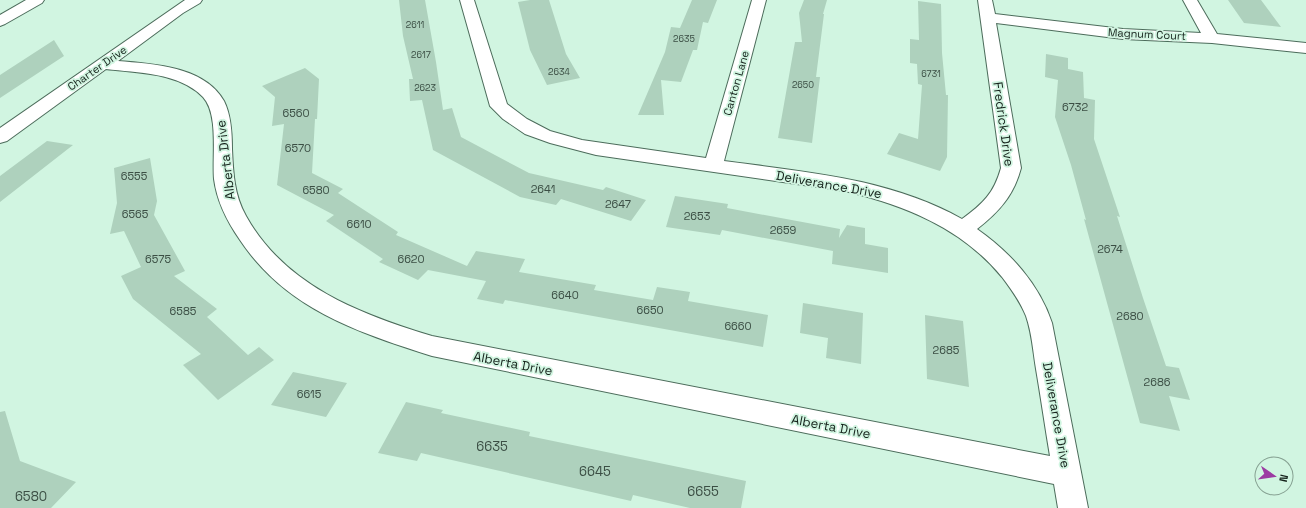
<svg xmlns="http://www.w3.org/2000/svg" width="1306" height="508" font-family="'Space Grotesk',sans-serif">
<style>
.building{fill:#aed1bd}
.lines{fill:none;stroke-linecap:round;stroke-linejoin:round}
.street-casing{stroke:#4c6c5b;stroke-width:2}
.secondary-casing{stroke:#4c6c5b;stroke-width:2}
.street{fill:#fff;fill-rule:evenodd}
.secondary{fill:#fff;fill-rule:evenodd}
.labels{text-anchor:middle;stroke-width:3.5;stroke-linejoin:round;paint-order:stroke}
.far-number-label{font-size:9px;fill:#3b4e44}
.far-street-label{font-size:11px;fill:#15221b;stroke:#d1f5e1}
.number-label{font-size:11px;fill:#3b4e44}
.street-label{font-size:13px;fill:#15221b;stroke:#d1f5e1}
.near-number-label{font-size:13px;fill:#3b4e44}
</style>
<rect width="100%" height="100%" fill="#d1f5e1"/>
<!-- building -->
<path class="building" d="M 399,0 L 425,0 L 436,62 L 443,110 L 452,108 L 461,137 L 529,173 L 603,190 L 606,187 L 646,200 L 631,221 L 561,199 L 556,205 L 520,197 L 433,150 L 422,100 L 410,101 L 409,79 L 413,79 L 403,36 Z
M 530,0 L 549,0 L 566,54 L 580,78 L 547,85 L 530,50 L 518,2 Z
M 692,0 L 717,0 L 708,23 L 703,22 L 697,50 L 693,50 L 681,82 L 661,80 L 664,115 L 638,115 L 665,52 L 671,27 L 680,28 Z
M 804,0 L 827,0 L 823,14 L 824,14 L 816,77 L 820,77 L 812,143 L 778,138 L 795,42 L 802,42 L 799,13 Z
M 1228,0 L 1261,0 L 1281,27 L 1244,23 Z
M 918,1 L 941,4 L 942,53 L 946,95 L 948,95 L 947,157 L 940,171 L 887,154 L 899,133 L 918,139 L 922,85 L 918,84 L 917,64 L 910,63 L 910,39 L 919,40 Z
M 54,40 L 64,56 L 0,98 L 0,75 Z
M 1046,54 L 1068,58 L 1068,69 L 1083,72 L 1084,98 L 1095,100 L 1094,139 L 1120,217 L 1117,216 L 1143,298 L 1166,366 L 1179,368 L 1190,400 L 1169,396 L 1180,431 L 1140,423 L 1084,219 L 1086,220 L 1071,165 L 1055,117 L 1058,80 L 1045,77 Z
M 305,68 L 319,79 L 317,119 L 315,119 L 312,173 L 343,189 L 338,193 L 398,232 L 396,235 L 467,266 L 476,251 L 525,259 L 519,272 L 596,285 L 594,290 L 653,300 L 657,287 L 690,292 L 688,301 L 768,315 L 763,347 L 505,300 L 503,304 L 477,299 L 486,281 L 428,270 L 418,280 L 379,262 L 383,259 L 326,221 L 334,215 L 277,185 L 284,124 L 272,126 L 275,97 L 262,86 Z
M 47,141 L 73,145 L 0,202 L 0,176 Z
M 150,158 L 157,201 L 154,215 L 185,271 L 174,276 L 217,309 L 207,317 L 248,355 L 259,347 L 274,360 L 218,400 L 183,365 L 201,354 L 133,299 L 121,276 L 141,267 L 124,231 L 110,234 L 117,203 L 114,168 Z
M 675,196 L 728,204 L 727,208 L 840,229 L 839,238 L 847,225 L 865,228 L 865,244 L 888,248 L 888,273 L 832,264 L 833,251 L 722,230 L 720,235 L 666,227 Z
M 803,303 L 863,313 L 861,364 L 826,358 L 828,338 L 800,333 Z
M 925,315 L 963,321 L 969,387 L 927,379 Z
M 293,372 L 347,383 L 326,417 L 271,405 Z
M 406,402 L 443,410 L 441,413 L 530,432 L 529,436 L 746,481 L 741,508 L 690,508 L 633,495 L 631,501 L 421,453 L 417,461 L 378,453 Z
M 5,411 L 20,461 L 76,482 L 51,508 L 0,508 L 0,412 Z"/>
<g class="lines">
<!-- street casing -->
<g class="street-casing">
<path id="street" d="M 185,0 L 202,0 L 200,3 L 183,13 L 118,61 C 153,64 204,66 224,101 C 231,115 232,133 232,149 C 233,172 234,195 246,216 C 285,286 360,314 432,336 L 1050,456 C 1045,427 1041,398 1036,369 C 1033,351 1032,333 1026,316 C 1020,301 1011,289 1002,277 C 962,228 904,205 845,191 L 596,155 L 550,143 L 525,134 L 503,119 L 490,106 L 460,0 L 474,0 L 507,104 L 527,119 L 550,131 L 582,140 L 706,158 L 752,0 L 766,0 L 724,161 C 805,172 889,178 962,219 C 983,204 994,193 1001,168 L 978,0 L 992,0 L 995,14 L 1123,29 L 1201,33 L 1183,0 L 1197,0 L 1217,34 L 1306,43 L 1306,53 L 1212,43 L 1123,39 L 996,23 L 1021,168 C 1014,195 999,212 977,229 C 1010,252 1039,284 1052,323 L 1088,508 L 1058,508 L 1054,484 L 432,356 C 357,332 286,309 240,240 C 227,221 217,202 214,179 C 212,157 219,114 203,97 C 179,72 137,73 106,69 L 7,141 L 0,143 L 0,128 Z"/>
</g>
<!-- secondary casing -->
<g class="secondary-casing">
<path id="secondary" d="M 26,0 L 44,0 L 42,3 L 5,24 L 0,26 L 0,15 Z"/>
</g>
<!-- street -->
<use href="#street" class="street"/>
<!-- secondary -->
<use href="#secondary" class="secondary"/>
</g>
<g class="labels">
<!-- far-number labels -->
<g class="far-number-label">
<text x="415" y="28">2611</text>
<text x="684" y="42">2635</text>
<text x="421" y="58">2617</text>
<text x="559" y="75">2634</text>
<text x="931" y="77">6731</text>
<text x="803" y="88">2650</text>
<text x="425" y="91">2623</text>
</g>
<!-- far-street labels -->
<g class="far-street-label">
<text transform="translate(1147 34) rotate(3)" y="4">Magnum Court</text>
<text transform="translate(97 68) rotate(-35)" y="4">Charter Drive</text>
<text transform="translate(736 83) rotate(-74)" y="4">Canton Lane</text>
</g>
<!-- number labels -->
<g class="number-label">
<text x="1075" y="111">6732</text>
<text x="296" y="117">6560</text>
<text x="298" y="152">6570</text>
<text x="134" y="180">6555</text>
<text x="543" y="193">2641</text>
<text x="316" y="194">6580</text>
<text x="618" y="208">2647</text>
<text x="135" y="218">6565</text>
<text x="697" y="220">2653</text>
<text x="359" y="228">6610</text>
<text x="783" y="234">2659</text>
<text x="1110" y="253">2674</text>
<text x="158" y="263">6575</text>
<text x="411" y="263">6620</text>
<text x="565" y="299">6640</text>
<text x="650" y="314">6650</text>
<text x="183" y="315">6585</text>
<text x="1130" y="320">2680</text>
<text x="738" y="330">6660</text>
<text x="946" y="354">2685</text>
<text x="1157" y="386">2686</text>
<text x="309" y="398">6615</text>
</g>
<!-- street labels -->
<g class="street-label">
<text transform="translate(1004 124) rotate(82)" y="5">Fredrick Drive</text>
<text transform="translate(225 160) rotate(-97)" y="5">Alberta Drive</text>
<text transform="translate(829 184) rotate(10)" y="5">Deliverance Drive</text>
<text transform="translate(513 363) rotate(11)" y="5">Alberta Drive</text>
<text transform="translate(1057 415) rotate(80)" y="5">Deliverance Drive</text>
<text transform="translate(831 426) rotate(11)" y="5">Alberta Drive</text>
</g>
<!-- near-number labels -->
<g class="near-number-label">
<text x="492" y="451">6635</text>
<text x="595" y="476">6645</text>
<text x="703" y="496">6655</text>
<text x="31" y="501">6580</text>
</g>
</g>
<!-- north arrow -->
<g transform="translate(1274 476) rotate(103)"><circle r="19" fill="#d1f5e1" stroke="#86a192"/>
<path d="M0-3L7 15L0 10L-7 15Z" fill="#9c3ba2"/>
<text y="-6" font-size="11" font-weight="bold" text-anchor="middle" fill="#15221b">N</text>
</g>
</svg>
